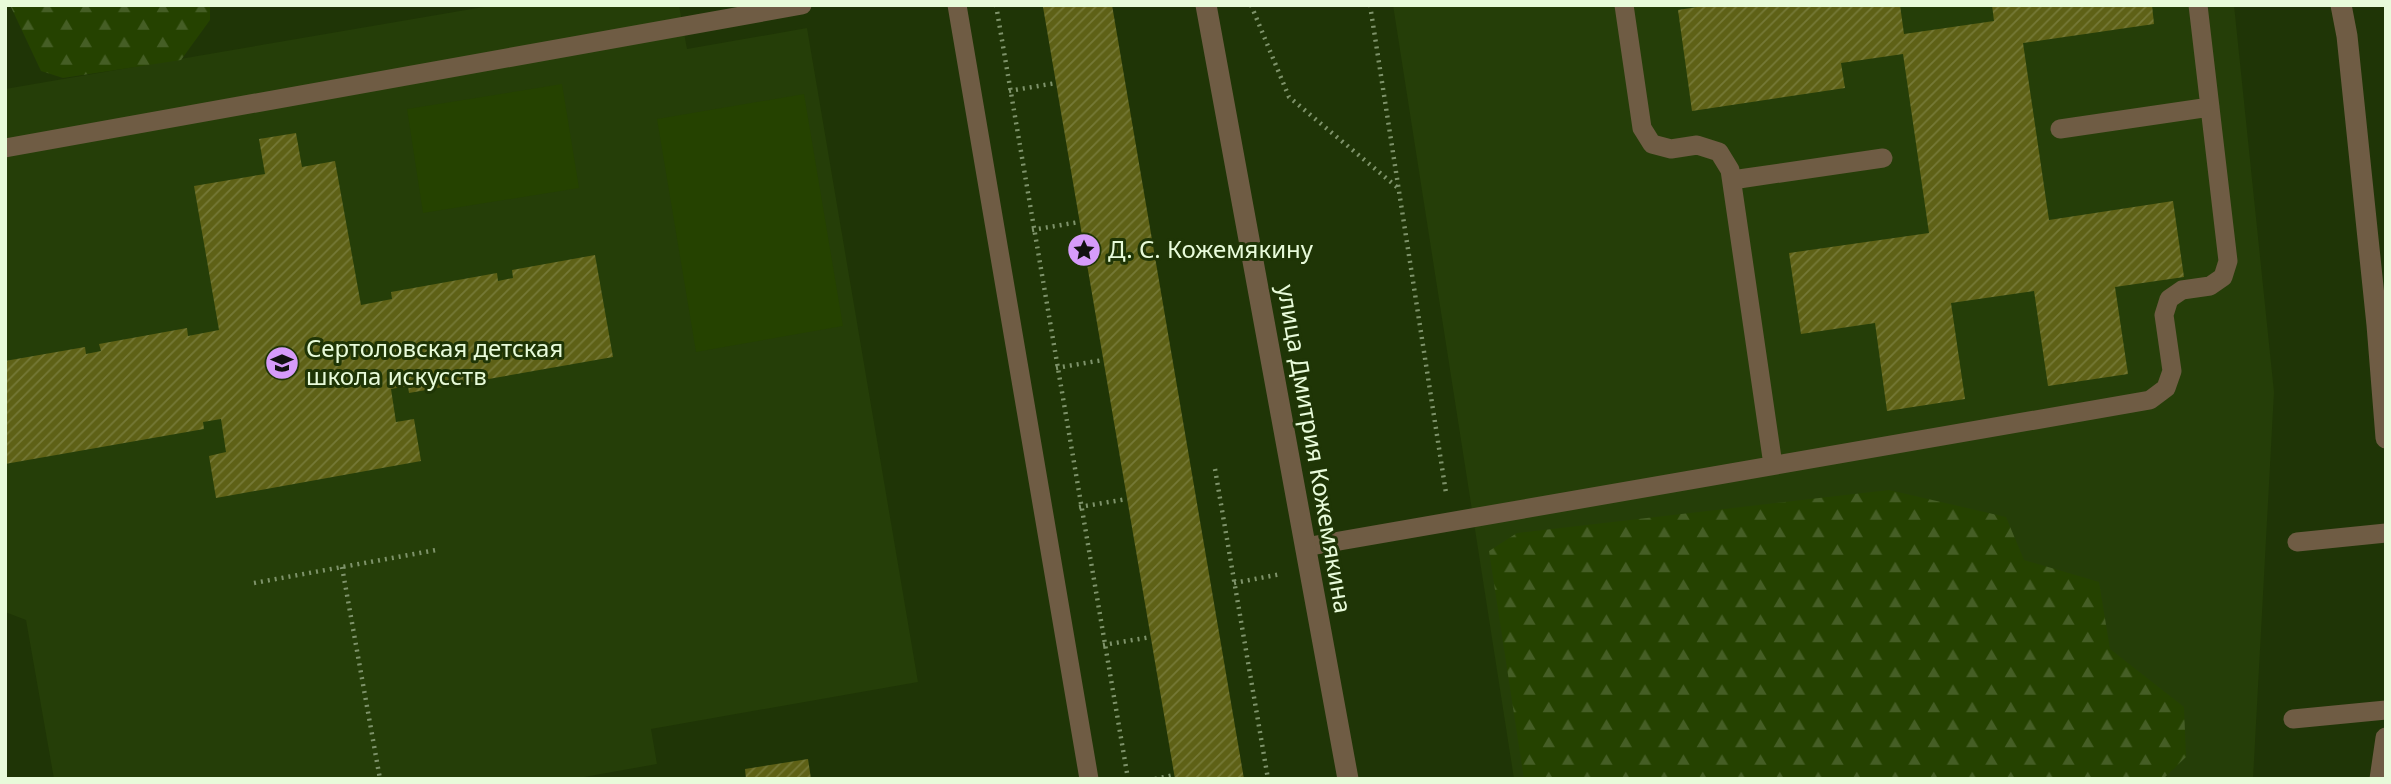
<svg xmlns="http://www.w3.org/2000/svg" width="2391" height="784" font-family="'Noto Sans',sans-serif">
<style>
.built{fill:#253e08}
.forest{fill:url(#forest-firs)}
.pitch{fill:#254200}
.building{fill:url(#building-hatch)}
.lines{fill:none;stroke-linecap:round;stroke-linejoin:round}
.path{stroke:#7e936a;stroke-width:4.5;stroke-dasharray:2 5;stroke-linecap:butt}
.lane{stroke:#6f5c44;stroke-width:19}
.street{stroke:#6f5c44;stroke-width:21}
.labels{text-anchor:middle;stroke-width:6;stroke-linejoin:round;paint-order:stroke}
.poi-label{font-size:24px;fill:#e8fbda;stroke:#1f3506;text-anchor:start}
.street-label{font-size:24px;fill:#e8fbda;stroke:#1f3506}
</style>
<defs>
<pattern id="forest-firs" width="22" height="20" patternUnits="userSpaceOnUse" patternTransform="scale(1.75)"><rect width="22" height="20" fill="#254200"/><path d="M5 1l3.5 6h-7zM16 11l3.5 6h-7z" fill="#455e25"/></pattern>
<pattern id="building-hatch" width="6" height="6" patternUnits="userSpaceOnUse" patternTransform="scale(1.75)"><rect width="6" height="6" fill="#5e6116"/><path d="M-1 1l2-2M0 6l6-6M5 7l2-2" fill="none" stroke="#757937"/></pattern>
</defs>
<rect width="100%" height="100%" fill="#1f3506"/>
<!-- built -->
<path class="built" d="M 495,5 L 679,5 L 687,49 L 807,28 L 918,682 L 651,729 L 657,764 L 573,779 L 54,779 L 26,620 L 5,612 L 5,89 Z
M 1393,5 L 2234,5 L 2274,392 L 2253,779 L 1514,779 Z"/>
<!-- forest -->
<path class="forest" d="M 10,5 L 210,5 L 210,20 L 181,60 L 63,78 L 41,71 Z
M 1889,490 L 2006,517 L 2024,560 L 2099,582 L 2110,649 L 2184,707 L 2186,757 L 2163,779 L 1524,779 L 1489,551 L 1517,533 Z"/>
<!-- pitch -->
<path class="pitch" d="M 562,84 L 579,188 L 423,213 L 407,109 Z
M 804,94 L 843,326 L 696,352 L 657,119 Z"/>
<!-- building -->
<path class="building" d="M 1053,5 L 1112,5 L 1244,779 L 1175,779 L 1043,7 Z
M 1710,5 L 1900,5 L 1904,34 L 1994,21 L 1992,5 L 2152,5 L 2154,24 L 2023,43 L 2049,220 L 2173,201 L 2184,277 L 2115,287 L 2128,374 L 2048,386 L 2034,291 L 1951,303 L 1965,399 L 1887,411 L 1875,323 L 1801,334 L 1789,253 L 1929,233 L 1903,54 L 1841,63 L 1845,88 L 1692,111 L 1678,10 Z
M 296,133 L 302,167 L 335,161 L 361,305 L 392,299 L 391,292 L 497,273 L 498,281 L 513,278 L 512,270 L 595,255 L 613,357 L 409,393 L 408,386 L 391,389 L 396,422 L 414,419 L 421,461 L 216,498 L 209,456 L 226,452 L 221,419 L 203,422 L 204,429 L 5,464 L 5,361 L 85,347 L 86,354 L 101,351 L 99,344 L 187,328 L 188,336 L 219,330 L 194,186 L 265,174 L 259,139 Z
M 808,759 L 811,779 L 746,779 L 745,769 Z"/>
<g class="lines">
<!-- path -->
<path class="path" d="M 996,5 L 1128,779
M 1251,5 L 1289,97 L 1398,188
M 1370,5 L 1446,493
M 1009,91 L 1056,83
M 1032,230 L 1079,222
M 1056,368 L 1103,360
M 1215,469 L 1268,779
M 1079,507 L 1127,499
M 342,567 L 380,779
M 254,583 L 436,550
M 1234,583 L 1281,574
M 1103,645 L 1151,637
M 1155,779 L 1174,775"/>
<!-- lane -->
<path class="lane" d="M 957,5 L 1089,779
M 1624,5 L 1642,128 L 1652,144 L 1671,149 L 1697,145 L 1719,152 L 1730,170 L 1773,465
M 2060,129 L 2210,107
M 5,148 L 802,5
M 1732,180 L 1883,158
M 2297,542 L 2386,533
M 1305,547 L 2150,400 L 2166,388 L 2172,371 L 2164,315 L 2169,299 L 2182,290 L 2210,286 L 2223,277 L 2228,261 L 2198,5
M 2293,719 L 2386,710"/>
<!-- street -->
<path class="street" d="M 1206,5 L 1348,779
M 2341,5 L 2347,36 L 2377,325 L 2386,438
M 2380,779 L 2386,738"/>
</g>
<!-- icons -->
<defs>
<g id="sight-disc" transform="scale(1.75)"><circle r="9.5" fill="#d69bfa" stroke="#1f3506"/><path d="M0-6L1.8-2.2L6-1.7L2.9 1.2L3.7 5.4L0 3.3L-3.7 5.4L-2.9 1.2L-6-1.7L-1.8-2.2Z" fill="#111"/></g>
<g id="school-disc" transform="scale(1.75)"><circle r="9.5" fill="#d69bfa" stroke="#1f3506"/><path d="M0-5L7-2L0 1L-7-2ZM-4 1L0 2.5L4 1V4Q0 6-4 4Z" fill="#111"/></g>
</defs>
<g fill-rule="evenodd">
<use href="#sight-disc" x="1084" y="250"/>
<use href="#school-disc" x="282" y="363"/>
</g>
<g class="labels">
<!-- poi labels -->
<g class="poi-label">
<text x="1108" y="258">Д. С. Кожемякину</text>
<text x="306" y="357">Сертоловская детская<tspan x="306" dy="28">школа искусств</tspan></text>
</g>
<!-- street labels -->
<g class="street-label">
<text transform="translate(1314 449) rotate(80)" y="8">улица Дмитрия Кожемякина</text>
</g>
</g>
<!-- border -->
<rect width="2391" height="784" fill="none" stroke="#e8fbda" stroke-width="14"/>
</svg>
